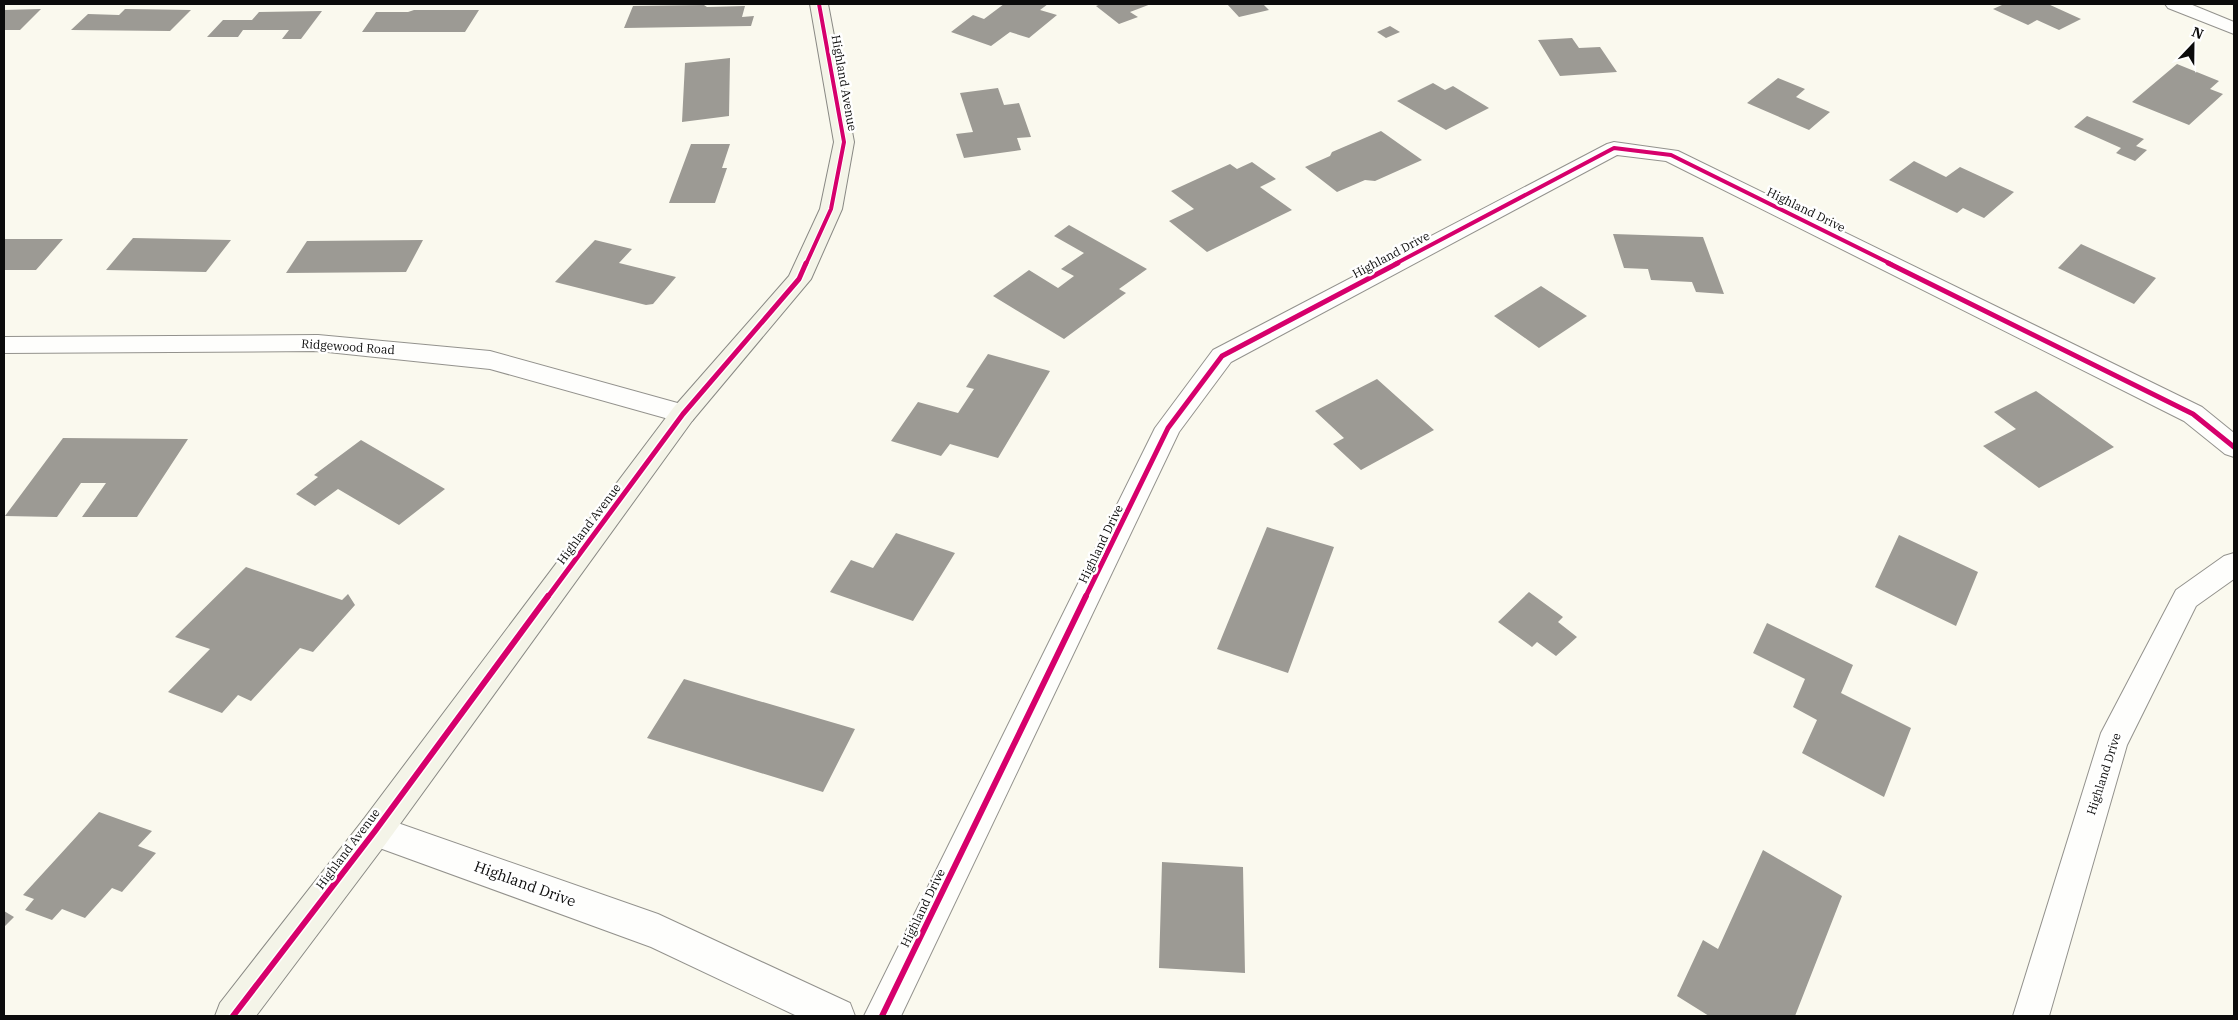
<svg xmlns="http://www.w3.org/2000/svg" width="2238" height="1020" font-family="'IBM Plex Serif',serif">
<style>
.building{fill:#9c9a94}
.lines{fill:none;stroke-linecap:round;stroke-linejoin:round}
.street-casing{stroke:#93928d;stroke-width:2}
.secondary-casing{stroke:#898984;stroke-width:2}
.street{fill:#fefefc;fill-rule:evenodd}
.secondary{fill:#f4f4e8;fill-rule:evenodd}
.cycleway-far2-casing{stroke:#fff;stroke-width:6}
.cycleway-far1-casing{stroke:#fff;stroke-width:8}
.cycleway-casing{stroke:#fff;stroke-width:9}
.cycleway-far2{stroke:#d6006c;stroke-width:4}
.cycleway-far1{stroke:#d6006c;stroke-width:5}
.cycleway{stroke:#d6006c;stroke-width:6}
.labels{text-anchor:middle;stroke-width:5;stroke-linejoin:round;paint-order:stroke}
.street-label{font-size:12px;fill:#0b0b0b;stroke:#fff}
.near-street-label{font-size:15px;fill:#0b0b0b;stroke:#fff}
</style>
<rect width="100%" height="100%" fill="#faf9ee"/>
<!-- building -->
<path class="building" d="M 1004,4 L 1048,4 L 1040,10 L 1057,15 L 1029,38 L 1010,32 L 991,46 L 951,32 L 973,15 L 984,19 Z
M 1101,4 L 1151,4 L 1130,12 L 1138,17 L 1119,24 L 1096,6 Z
M 1227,4 L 1263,4 L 1269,10 L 1239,17 Z
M 1999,4 L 2048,4 L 2081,19 L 2059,30 L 2037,20 L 2028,25 L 1993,9 L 2002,5 Z
M 704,5 L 707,7 L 745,6 L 742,17 L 754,16 L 751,26 L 624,28 L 633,6 Z
M 41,9 L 20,30 L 4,30 L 4,10 Z
M 125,9 L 191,10 L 170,31 L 71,30 L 88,14 L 119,15 Z
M 414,10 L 479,10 L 465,32 L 362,32 L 376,12 L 408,12 Z
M 322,11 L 301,39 L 282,39 L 289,30 L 243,30 L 238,37 L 207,37 L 223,20 L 252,20 L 259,12 Z
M 1390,26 L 1400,32 L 1386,38 L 1377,32 Z
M 1572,38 L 1579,48 L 1600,47 L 1617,72 L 1560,76 L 1538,40 Z
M 730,58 L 729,116 L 682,122 L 685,63 Z
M 2177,64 L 2219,81 L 2210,89 L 2223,94 L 2189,125 L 2132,102 Z
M 1778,78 L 1805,89 L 1796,97 L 1830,112 L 1809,130 L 1747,103 Z
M 1433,83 L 1445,90 L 1453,86 L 1489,108 L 1446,130 L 1397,101 Z
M 998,88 L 1004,105 L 1019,103 L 1031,137 L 1017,138 L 1021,150 L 964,158 L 956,134 L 973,132 L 960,93 Z
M 2087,116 L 2144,139 L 2136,146 L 2147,150 L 2135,161 L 2116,153 L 2121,148 L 2074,127 Z
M 1381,131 L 1422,160 L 1375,181 L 1365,180 L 1337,192 L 1305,167 L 1330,156 L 1332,152 Z
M 691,144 L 730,144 L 722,168 L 727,168 L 715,203 L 669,203 Z
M 1914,161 L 1946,177 L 1960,167 L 2014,192 L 1984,218 L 1963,208 L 1957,213 L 1889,180 Z
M 1252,162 L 1276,179 L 1260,187 L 1292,210 L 1207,252 L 1169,221 L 1194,209 L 1171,191 L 1230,164 L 1237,169 Z
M 1069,225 L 1147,269 L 1119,289 L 1126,293 L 1064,339 L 993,296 L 1029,270 L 1058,288 L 1074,276 L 1061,269 L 1084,253 L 1054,236 Z
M 1613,234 L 1703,237 L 1724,294 L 1696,292 L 1692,282 L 1651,280 L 1648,269 L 1624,268 Z
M 133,238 L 231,240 L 206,272 L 106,270 Z
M 4,239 L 63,239 L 36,270 L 4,270 Z
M 423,240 L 406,272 L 286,273 L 307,241 Z
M 595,240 L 632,249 L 619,263 L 676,277 L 653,304 L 646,305 L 555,282 Z
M 2081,244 L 2156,278 L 2134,304 L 2058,268 Z
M 1541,286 L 1587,316 L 1539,348 L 1494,316 Z
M 988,354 L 1050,371 L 998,458 L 950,444 L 941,456 L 891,441 L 918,402 L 958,413 L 974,389 L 966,387 Z
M 1377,379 L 1434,430 L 1361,470 L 1333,444 L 1344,438 L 1315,411 Z
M 2036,391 L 2114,447 L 2039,488 L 1983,446 L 2016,429 L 1994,412 Z
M 63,438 L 188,439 L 137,517 L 82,517 L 106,483 L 81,483 L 57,517 L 5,516 Z
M 361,440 L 445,489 L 399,525 L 338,489 L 315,506 L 296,494 L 318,477 L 314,475 Z
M 1267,527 L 1334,547 L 1288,673 L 1217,649 Z
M 896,533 L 955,553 L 913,621 L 830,592 L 851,560 L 873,568 Z
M 1899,535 L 1978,572 L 1956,626 L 1875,587 Z
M 246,567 L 342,600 L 348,594 L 355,605 L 313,652 L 300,648 L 251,701 L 238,695 L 222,713 L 168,692 L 210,649 L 175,637 Z
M 1529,592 L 1563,617 L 1558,622 L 1577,637 L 1556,656 L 1537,642 L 1532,647 L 1498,622 Z
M 1767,623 L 1853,665 L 1841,693 L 1911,728 L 1884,797 L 1802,753 L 1817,720 L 1793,707 L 1805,679 L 1753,653 Z
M 684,679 L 855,729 L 823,792 L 647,738 Z
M 99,812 L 152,831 L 138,846 L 156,853 L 122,892 L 112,888 L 85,918 L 62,909 L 52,920 L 25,910 L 34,899 L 23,895 Z
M 1763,850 L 1842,896 L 1795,1016 L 1709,1016 L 1677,996 L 1703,940 L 1718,949 Z
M 1162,862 L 1243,867 L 1245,973 L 1159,968 Z
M 4,911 L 14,917 L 4,927 Z"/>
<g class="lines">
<!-- street casing -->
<g class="street-casing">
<path id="street" d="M 2165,4 L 2190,4 L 2234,22 L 2234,34 L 2168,8 Z
M 1614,142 L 1678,151 L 2202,407 L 2234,433 L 2234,457 L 2225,454 L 2184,421 L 1666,161 L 1617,155 L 1231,362 L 1179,432 L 901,1016 L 864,1016 L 1155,428 L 1213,350 L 1607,144 Z
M 318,335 L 490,351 L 692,407 L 696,414 L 692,421 L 683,423 L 490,369 L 318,351 L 4,353 L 4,337 Z
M 2234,553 L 2234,579 L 2196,606 L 2127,745 L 2049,1016 L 2013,1016 L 2101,733 L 2176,590 L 2224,556 Z
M 375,815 L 658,914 L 850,1003 L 855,1016 L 797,1016 L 651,947 L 363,842 L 358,831 L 363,820 Z"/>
</g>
<!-- secondary casing -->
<g class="secondary-casing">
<path id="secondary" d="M 810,4 L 828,4 L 854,142 L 842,209 L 811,279 L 692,421 L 387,842 L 256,1016 L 215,1016 L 220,1003 L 363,820 L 674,407 L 789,276 L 820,209 L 834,142 Z"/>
</g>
<!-- street -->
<use href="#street" class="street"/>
<!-- secondary -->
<use href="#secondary" class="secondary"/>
<!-- cycleway-far2 casing -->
<g class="cycleway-far2-casing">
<path id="cycleway-far2" d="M 806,264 L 831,209 L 844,142 L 819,4
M 1395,264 L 1614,148 L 1671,155 L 1891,264"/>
</g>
<!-- cycleway-far1 casing -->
<g class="cycleway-far1-casing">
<path id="cycleway-far1" d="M 1888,263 L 2193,414 L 2234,447
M 547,598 L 683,414 L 799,279 L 806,263
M 1085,598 L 1168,428 L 1222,356 L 1398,263"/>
</g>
<!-- cycleway casing -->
<g class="cycleway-casing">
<path id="cycleway" d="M 233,1016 L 375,831 L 548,596
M 882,1016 L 1086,596"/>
</g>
<!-- cycleway-far2 -->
<use href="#cycleway-far2" class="cycleway-far2"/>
<!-- cycleway-far1 -->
<use href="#cycleway-far1" class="cycleway-far1"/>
<!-- cycleway -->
<use href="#cycleway" class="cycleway"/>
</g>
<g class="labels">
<!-- street labels -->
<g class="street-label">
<text transform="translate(844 83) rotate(80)" y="4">Highland Avenue</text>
<text transform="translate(1806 210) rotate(26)" y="4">Highland Drive</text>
<text transform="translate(1391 255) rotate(-28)" y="4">Highland Drive</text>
<text transform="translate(348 347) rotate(4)" y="4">Ridgewood Road</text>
<text transform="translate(589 524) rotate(-53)" y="4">Highland Avenue</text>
<text transform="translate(1101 544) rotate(-64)" y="4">Highland Drive</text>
<text transform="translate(2104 774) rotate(-72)" y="4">Highland Drive</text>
<text transform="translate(348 849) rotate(-53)" y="4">Highland Avenue</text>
<text transform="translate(923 908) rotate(-64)" y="4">Highland Drive</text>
</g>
<!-- near-street labels -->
<g class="near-street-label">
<text transform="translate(525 884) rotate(20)" y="5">Highland Drive</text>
</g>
</g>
<!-- border -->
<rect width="2238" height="1020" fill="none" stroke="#0b0b0b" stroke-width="10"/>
<!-- north arrow -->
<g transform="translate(2193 45) rotate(22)" stroke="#ffffff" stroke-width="4" paint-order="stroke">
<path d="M0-4L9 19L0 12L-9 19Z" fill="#0b0b0b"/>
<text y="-8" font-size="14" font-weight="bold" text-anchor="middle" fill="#0b0b0b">N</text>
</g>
</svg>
